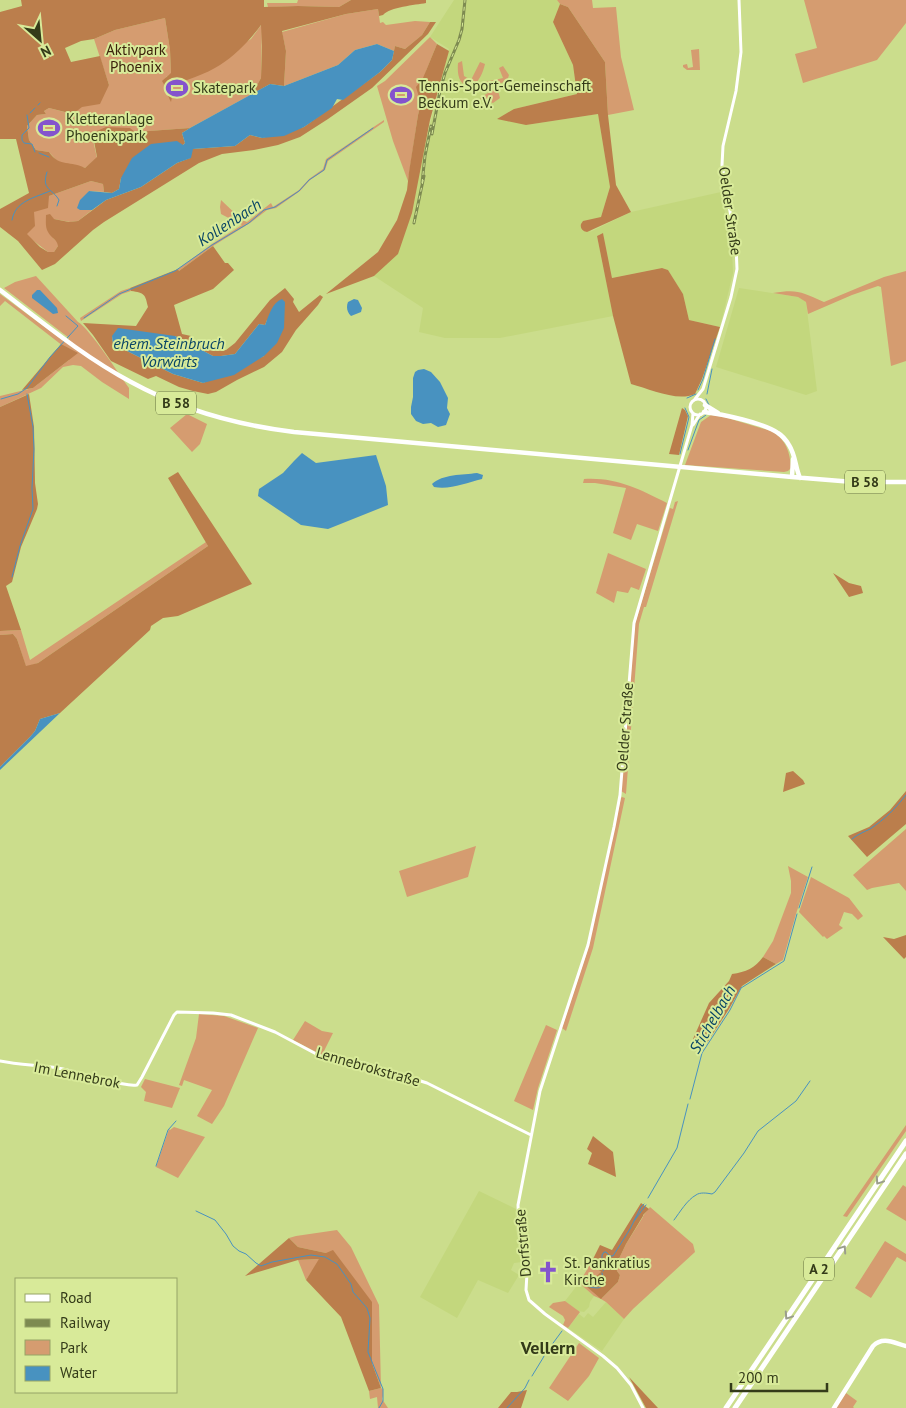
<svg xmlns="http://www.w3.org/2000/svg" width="906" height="1408" font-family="'PT Sans',sans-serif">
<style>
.built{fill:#c3d77d}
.green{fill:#d59c70}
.forest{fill:#bb7e4c;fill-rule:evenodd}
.water{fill:#4892c0}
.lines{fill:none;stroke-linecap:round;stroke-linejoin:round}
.stream{stroke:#4892c0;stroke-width:1}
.minor{stroke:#fff;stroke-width:3}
.major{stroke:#fff;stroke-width:4.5}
.highway{stroke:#fff;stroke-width:5}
.rail-casing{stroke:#7d8a51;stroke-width:3}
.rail{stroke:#d8ea99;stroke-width:1;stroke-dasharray:4;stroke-linecap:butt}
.oneway{stroke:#9a9d8c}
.labels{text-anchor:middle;stroke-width:4;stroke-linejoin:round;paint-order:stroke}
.shield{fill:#d8ea99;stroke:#65703f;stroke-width:1}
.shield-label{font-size:14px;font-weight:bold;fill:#343b19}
.park-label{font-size:15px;fill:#3d230c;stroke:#d8ea99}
.poi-label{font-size:15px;fill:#343b19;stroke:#d8ea99;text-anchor:start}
.street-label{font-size:15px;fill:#343b19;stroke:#d8ea99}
.water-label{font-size:16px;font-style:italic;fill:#094565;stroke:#d8ea99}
.quarter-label{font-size:18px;font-weight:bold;fill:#343b19;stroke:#d8ea99}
</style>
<rect width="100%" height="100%" fill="#cbdd8c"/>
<!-- built -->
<path class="built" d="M 454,0 L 557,0 L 560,4 L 553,22 L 573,65 L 577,94 L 514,109 L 526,125 L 598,114 L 610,187 L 601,217 L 590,232 L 631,212 L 721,192 L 732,250 L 733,273 L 720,327 L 689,320 L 683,294 L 668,270 L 662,268 L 612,278 L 603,233 L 597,236 L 613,316 L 500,338 L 445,338 L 419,332 L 423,308 L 374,276 L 398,253 L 449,49 L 430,37 Z
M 739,288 L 798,297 L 806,302 L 817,391 L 806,395 L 716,367 Z
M 479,1191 L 516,1209 L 515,1223 L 522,1262 L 514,1263 L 511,1270 L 519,1275 L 508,1293 L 478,1280 L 457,1318 L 420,1297 Z
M 579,1283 L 594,1296 L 590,1302 L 589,1307 L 584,1312 L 578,1311 L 565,1301 Z
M 606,1302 L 624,1319 L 602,1351 L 568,1328 L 579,1314 L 584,1318 L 588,1313 L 593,1317 Z"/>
<!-- green -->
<path class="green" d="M 298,0 L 351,0 L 339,7 L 298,6 L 268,7 L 267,3 L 297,3 Z
M 557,0 L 592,0 L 593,8 L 616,7 L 621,57 L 634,110 L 608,115 L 605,62 L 568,7 L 560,4 Z
M 804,0 L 906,0 L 906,23 L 877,60 L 803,83 L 795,54 L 817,48 Z
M 378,9 L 380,23 L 383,22 L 386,25 L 415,21 L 430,22 L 422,35 L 405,49 L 395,46 L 394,51 L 377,44 L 355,50 L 338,65 L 284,86 L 286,51 L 282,32 L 346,14 Z
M 165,18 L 170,50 L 171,74 L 166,77 L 165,86 L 167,96 L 169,86 L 183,82 L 251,39 L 262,24 L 261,78 L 252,94 L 190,128 L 135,132 L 93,140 L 97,158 L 85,168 L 58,162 L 49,152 L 36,150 L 29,140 L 27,126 L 37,115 L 46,114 L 44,111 L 49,108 L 72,114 L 109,85 L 94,39 L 115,30 Z
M 430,37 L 437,44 L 426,71 L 421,105 L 418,115 L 408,181 L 393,141 L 377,86 L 385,81 Z
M 699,49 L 700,70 L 687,70 L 683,67 L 683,65 L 687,64 L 688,68 L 693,67 L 691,50 Z
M 462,61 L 464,76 L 471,80 L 480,62 L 485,64 C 483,73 479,81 472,87 C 459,86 457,75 458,63 Z
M 503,66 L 509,75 L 507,81 L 480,90 L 480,87 L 485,82 L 503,78 L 499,68 Z
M 493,90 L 498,91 L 500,98 L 493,103 L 480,99 L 481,97 Z
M 384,120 L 384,122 L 328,161 L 325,170 L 310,180 L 300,191 L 276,208 L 267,210 L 250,223 L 213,246 L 179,271 L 178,269 L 212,244 L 242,225 L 221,214 L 220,207 L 221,200 L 242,220 L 247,222 L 271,203 L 273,207 L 299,190 L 309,179 L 323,169 L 326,159 Z
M 91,181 L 103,184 L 104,192 L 89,191 L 80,210 L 92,210 L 78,221 L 70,222 L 54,219 L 53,238 L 58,242 L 58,246 L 54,252 L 48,252 L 26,235 L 34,212 L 49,196 Z
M 906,271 L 906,361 L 891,366 L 881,287 L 878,286 L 852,295 L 808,314 L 806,302 L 798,297 L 773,293 C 798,289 801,292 824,302 L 884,277 Z
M 36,276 L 78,322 C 89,328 119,374 129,388 L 129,399 L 102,382 L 81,366 L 73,365 L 63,367 L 41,388 L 0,407 L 0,396 L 33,388 L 69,360 L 63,346 L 5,301 L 0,306 L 0,294 L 65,342 L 69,338 L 4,288 L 15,282 Z
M 130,288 L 131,291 L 122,294 L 81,321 L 80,318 L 121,291 Z
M 187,414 L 207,424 L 200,444 L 192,452 L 170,428 Z
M 711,415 L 724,417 L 771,431 C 786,439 790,452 791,468 L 788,471 L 784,472 L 685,465 L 701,422 Z
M 584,479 C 616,477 639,489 667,503 L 658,531 L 637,524 L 631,540 L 613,533 L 626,488 L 595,483 L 583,483 Z
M 678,501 L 646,607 L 644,607 L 639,624 L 626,794 L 621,791 L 635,624 L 670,508 L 673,509 L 675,502 Z
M 206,542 L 208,546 L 38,663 L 26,667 L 17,639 L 13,634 L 0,635 L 0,631 L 21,630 L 30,660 Z
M 608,553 L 646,569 L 639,590 L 631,587 L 628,593 L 617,591 L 614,603 L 596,593 Z
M 622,797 L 625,798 L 593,948 L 566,1031 L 562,1028 L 587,952 L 621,798 Z
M 906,829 L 906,891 L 899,883 L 872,888 L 867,890 L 853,875 Z
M 476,846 L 468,877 L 407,897 L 399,871 Z
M 788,866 L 808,877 L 796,914 L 783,960 L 776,964 L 763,957 L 773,941 L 791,893 L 791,881 Z
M 811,877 L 849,898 L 863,916 L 858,920 L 852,914 L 844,912 L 839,925 L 843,928 L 827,939 L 824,936 L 823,937 L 799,912 Z
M 199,1014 L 224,1016 L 258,1028 L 224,1106 L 212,1124 L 197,1116 L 212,1090 L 184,1080 L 182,1086 L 179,1085 L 196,1038 Z
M 305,1021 L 322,1031 L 333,1033 L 322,1055 L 293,1040 Z
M 546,1025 L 557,1030 L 538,1088 L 533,1110 L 514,1101 Z
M 145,1079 L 180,1088 L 172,1108 L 144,1101 L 146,1092 L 141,1087 Z
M 906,1125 L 906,1131 L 847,1217 L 843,1216 Z
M 174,1127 L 205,1137 L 178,1178 L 156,1167 L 169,1129 L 170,1130 Z
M 903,1185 L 906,1187 L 906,1221 L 886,1209 Z
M 650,1207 L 693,1244 L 695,1252 L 633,1309 L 624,1319 L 606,1302 L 601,1299 L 594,1296 L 579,1283 L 591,1263 L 601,1272 L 602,1298 L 618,1282 L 620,1275 L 617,1271 L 616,1265 L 626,1244 L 643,1217 L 643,1216 Z
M 337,1230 L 351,1247 L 379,1305 L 381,1388 L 383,1389 L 383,1396 L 382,1399 L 388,1408 L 378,1408 L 377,1397 L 370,1399 L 369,1391 L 381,1388 L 372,1363 L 326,1253 L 298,1247 L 289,1238 L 296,1236 Z
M 885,1241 L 906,1254 L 906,1262 L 897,1257 L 871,1298 L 855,1288 Z
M 320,1259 L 306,1280 L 298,1260 Z
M 565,1301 L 580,1312 L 568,1328 L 563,1325 L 565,1320 L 563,1316 L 549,1307 L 553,1303 Z
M 579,1343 L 599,1358 L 589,1376 L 568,1401 L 549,1388 Z
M 846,1393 L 857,1401 L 853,1407 L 854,1408 L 836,1408 Z"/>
<!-- forest -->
<path class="forest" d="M 21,0 L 264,0 L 264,7 L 298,6 L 339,7 L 351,0 L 426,0 L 426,3 C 415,5 390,7 383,15 L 379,16 L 378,9 L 346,14 L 282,31 L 286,51 L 284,86 L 270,84 L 252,94 L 261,78 L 262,46 L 261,25 C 251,39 235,56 220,65 C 206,74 185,81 169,86 L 172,97 L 171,102 C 167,95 166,87 162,81 L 171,73 L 170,50 L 165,18 L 115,30 L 94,39 L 81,41 L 65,48 L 71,62 L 100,56 L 109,85 L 100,104 L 82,107 L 73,114 L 49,108 L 44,111 L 46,114 L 37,115 L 27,126 L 29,140 L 36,150 L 49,152 C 60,168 71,160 85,168 L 97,157 L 94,141 L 90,134 L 106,127 L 130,128 L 135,132 L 190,128 L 182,133 L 185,143 L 183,145 L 121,178 L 119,189 L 112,193 L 104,192 L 103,184 L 91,181 L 49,196 L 48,208 L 34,212 L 35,226 L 27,234 L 40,247 L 48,252 L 54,252 L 58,246 C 57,239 51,238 48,232 C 45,227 46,221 46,215 L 50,214 L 54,219 L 69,222 L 78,221 L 106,200 L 141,187 L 177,163 L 190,158 L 192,149 L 235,146 L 250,135 L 262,138 L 304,127 L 380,72 L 392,60 L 395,46 L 405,49 L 422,35 L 430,22 L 436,22 L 428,34 L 372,88 L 328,119 L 300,137 L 278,145 L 254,150 L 222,154 L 199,163 L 104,222 L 93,230 L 55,264 L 42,270 L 18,241 L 0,227 L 0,209 L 29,193 L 16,139 L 0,139 L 0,12 L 22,6 Z
M 560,4 L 568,7 L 605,62 L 608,115 L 616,185 L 631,212 L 587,232 C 582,231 580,228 581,224 L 583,221 L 601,217 L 610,187 L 598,114 L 526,125 L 497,119 L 514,109 L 577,94 L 573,65 L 553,22 Z
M 437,44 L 449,51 L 430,120 L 412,213 L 398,254 L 374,276 L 326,294 L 378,252 L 397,220 L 407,190 L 409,172 L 418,115 L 421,104 L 416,87 L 423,78 Z
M 603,233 L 612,278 L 662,268 L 668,270 L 683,294 L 689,320 L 720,327 L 702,379 L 695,394 C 677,402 650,389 631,384 L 613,316 L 597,236 Z
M 213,246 L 225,263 L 228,263 L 234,270 L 213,289 L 174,305 L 182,334 L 191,336 L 193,340 L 213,350 L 218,351 L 226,350 L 235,343 L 270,300 L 285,288 L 294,299 L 293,302 L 299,312 L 320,295 L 323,297 L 318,305 L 296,330 L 282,352 L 264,367 L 237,380 L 216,392 L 208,394 L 193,391 L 179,387 L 156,376 L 148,379 L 111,361 L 93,335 L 83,323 L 136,326 L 148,307 C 145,294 145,293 131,291 L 130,288 L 178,269 L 179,271 ZM 267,320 L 264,356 L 203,383 L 173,374 L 113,344 L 112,336 L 175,336 L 213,356 L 221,356 L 235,354 L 259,324 L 265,325 Z
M 61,344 L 78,353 L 33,388 L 22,390 Z
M 29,394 L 34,427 L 35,483 L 38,504 L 37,509 L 21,547 L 12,582 L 6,586 L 21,630 L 0,631 L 0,407 Z
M 682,408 L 685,410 L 688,416 L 679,455 L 669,454 Z
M 178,472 L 252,584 L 178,616 L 163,618 L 151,626 L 150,630 L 60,713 L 40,719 L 35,731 L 30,737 L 0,767 L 0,635 L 13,634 L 17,639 L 26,666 L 38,663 L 208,546 L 168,478 Z
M 833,573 L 849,583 L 861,586 L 863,593 L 849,597 Z
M 793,771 L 803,780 L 805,784 L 783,792 L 786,773 Z
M 906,791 L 906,824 L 867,857 L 848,836 L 869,827 L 890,810 Z
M 906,935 L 906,957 L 904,959 L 883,937 L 894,939 Z
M 763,957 L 776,964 L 742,986 L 729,1009 L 705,1046 L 693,1039 L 709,1003 L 729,981 L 732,974 C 746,972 755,968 763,957 Z
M 593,1136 L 613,1152 L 616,1177 L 588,1164 L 592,1153 L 587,1149 Z
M 641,1203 L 649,1209 L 643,1215 L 643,1216 L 626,1244 L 616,1265 L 617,1271 L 620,1275 L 618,1282 L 601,1299 L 586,1286 L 601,1272 L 591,1263 L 600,1245 L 612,1250 Z
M 289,1238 L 298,1247 L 326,1253 L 333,1250 L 372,1302 L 372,1363 L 381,1388 L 369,1391 L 341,1317 L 306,1280 L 319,1259 L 298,1260 L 245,1276 Z
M 629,1377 L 658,1408 L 646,1408 Z
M 527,1390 L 521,1408 L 498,1408 L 511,1392 L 517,1392 Z"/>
<!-- water -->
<path class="water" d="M 377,44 L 394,51 L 392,60 L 380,72 L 343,100 L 337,99 L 332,108 L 304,127 L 284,136 L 262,138 L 250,135 L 235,146 L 193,149 L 191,158 L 177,163 L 141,187 L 106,200 L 92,210 L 80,210 L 77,208 L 80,200 L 89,191 L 112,193 L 119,189 L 121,178 L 132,158 L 151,144 L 177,141 L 183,145 L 185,143 L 182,133 L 190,128 L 270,84 L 284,86 L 338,65 L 355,50 Z
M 37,290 L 40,290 L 57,308 L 58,313 L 53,314 L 32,298 L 32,295 Z
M 282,299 L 285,302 L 284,328 L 277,343 L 264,356 L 234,375 L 203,383 L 173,374 L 113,344 L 112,336 L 118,328 L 175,336 L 213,356 L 221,356 L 235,354 L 259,324 L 265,325 C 269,315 272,303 282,299 Z
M 354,299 L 358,300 L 362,308 L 361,312 L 351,316 C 347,312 346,307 348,302 Z
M 424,369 L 431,372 L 440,382 L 448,398 L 447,408 L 450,414 L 446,425 L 438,427 L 431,423 L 423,424 L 416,421 L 411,414 L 411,407 L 413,397 L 413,378 L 415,372 L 418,370 Z
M 302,453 L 316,463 L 376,455 L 386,486 L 388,505 L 328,529 L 301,525 L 258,496 L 259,489 L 283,473 L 294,461 Z
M 477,473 L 483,475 L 482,479 C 466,483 450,490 434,487 L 432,484 C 443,474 462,475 477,473 Z
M 60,713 L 0,770 L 0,767 L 30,737 L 35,731 L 40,719 Z"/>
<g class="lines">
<!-- stream -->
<path class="stream" d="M 38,105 L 40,103
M 30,113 L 35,108
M 27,115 L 29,128 L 22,135 L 22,140 L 24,143 L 32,144 L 35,152
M 39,153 L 49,157
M 47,172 C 41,190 52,188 59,200 L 57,206
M 12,220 C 15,201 34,198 50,191
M 84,318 L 119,294 L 175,271 L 212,245 L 249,223 L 264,210 L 275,207 L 299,191 L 309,180 L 324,170 L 327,160 L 373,128
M 698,390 L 703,379 L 715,339
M 707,394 L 712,369
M 687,398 L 696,394
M 1,399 L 18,394 L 27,388 L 50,357 L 78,326 L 66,316
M 706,399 L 709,405
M 688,450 L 699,420 L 706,415
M 680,454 L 689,417 L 685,408
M 12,577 L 20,546 L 33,509 L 32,488 L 34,449 L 33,427 L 27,394
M 852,839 C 858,834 864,832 870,829 C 885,819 895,809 906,795
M 799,908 L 812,867
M 690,1099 L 702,1053 L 730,1010 L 741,988 L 784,961 L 797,914
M 156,1166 L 168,1130 L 176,1121
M 648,1198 L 677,1148 L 688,1104
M 196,1211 L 215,1220 L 226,1234 L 233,1246 L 239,1251 L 246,1254 L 256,1263 L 261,1266 L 272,1262 L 311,1255 L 325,1257 L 337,1264 L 351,1284 L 353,1292 L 367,1308 L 370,1318 L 368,1352 L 383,1389 L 383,1401 L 379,1408
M 674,1220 C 680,1212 687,1200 696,1195 C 700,1192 707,1193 712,1194 L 715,1192 L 744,1153 L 758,1131 L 796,1101 L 810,1081
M 634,1221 L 646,1205
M 603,1271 L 605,1268 L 604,1265 L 601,1266 L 599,1263 L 602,1260 L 602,1255 L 604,1252 L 606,1252 L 610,1256 L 613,1256 L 630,1229 L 641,1207 L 644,1204
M 587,1286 C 600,1290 605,1289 602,1273
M 532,1376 L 543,1358 L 545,1354 L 562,1331
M 507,1408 L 525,1388 L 529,1380"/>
<!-- minor -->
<path class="minor" d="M 695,399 L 703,389 L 731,297 L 737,269 L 736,246 L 722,165 L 723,146 L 736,91 L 741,52 L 739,0
M690 407a8 8 0 1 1 16 0a8 8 0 1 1-16 0Z
M 693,425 L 700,414
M 0,1061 C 19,1065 39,1065 58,1068 C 78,1072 97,1080 118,1083 C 124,1084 130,1086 137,1085 L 142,1077 L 174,1015 L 177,1012 L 213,1013 L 231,1015 L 275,1032 L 320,1056 L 364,1063 L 427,1083 L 531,1135
M 643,1408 L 631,1385 L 617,1368 L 603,1356 L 545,1314 L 529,1300 L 526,1290 L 527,1273 L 519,1228 L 518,1205 L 540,1091 L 588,945 L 614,827 L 620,795 L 634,623 L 692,425 L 693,413"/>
<!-- major -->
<path class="major" d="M 0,290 C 42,322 84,357 131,382 C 182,410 237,425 294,432 L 792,477 L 853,482 L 906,482
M 705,405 L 718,413
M 704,412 C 722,414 764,423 778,433 C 783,436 786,440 789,445 C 796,456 795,467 800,478
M 792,477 L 793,459
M 834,1408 L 873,1346 C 883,1336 894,1343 906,1346"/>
<!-- highway -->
<path class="highway" d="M 726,1408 L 906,1141
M 735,1408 L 906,1154"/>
<!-- rail casing -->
<g class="rail-casing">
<path id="rail" d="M 432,134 L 440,91 L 445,73 L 459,40 L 462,29 L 465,0
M 422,183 L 425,156 L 431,126
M 414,223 L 424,176"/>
</g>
<!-- rail -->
<use href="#rail" class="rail"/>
</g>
<!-- one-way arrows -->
<defs><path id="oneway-chevron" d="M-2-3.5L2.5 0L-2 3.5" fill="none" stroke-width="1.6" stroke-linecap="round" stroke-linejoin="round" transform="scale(1.25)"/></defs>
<g class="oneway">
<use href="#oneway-chevron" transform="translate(879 1181) rotate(124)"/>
<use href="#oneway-chevron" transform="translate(843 1249) rotate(-56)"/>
<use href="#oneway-chevron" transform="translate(788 1316) rotate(124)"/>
</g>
<!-- icons -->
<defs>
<g id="stadium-bare" transform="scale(1.725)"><path d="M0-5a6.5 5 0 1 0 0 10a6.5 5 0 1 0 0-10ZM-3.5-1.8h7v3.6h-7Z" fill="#8454cd" stroke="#d8ea99" stroke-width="2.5" paint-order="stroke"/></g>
<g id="church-bare" transform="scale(1.725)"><path d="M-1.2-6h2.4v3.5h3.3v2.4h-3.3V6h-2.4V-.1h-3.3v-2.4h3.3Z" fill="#8454cd" stroke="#d8ea99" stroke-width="2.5" paint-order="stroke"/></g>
</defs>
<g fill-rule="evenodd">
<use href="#stadium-bare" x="177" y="88"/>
<use href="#stadium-bare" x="401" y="95"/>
<use href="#stadium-bare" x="49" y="128"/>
<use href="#church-bare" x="548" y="1272"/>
</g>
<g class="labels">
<!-- shield labels -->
<g class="shield">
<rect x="156" y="391.5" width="40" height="23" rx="4"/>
<rect x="845" y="470.5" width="40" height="23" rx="4"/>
<rect x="804" y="1257.5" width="30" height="23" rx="4"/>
</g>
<g class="shield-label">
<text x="176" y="408">B 58</text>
<text x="865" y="487">B 58</text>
<text x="819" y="1274">A 2</text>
</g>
<!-- park labels -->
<g class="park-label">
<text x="136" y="55">Aktivpark<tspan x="136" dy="17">Phoenix</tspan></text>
</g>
<!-- poi labels -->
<g class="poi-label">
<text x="418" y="91">Tennis-Sport-Gemeinschaft<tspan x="418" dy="17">Beckum e.V.</tspan></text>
<text x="193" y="93">Skatepark</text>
<text x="66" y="124">Kletteranlage<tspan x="66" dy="17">Phoenixpark</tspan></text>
<text x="564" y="1268">St. Pankratius<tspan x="564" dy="17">Kirche</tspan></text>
</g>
<!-- street labels -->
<g class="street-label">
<text transform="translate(730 211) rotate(82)" y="5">Oelder Straße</text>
<text transform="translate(625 727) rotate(-86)" y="5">Oelder Straße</text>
<text transform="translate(368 1067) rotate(16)" y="5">Lennebrokstraße</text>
<text transform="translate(77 1075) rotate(11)" y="5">Im Lennebrok</text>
<text transform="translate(523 1243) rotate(-95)" y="5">Dorfstraße</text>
</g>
<!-- water labels -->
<g class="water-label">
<text transform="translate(229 222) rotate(-33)" y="6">Kollenbach</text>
<text x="169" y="349">ehem. Steinbruch<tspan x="169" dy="18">Vorwärts</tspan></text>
<text transform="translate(712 1019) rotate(-60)" y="6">Stichelbach</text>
</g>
<!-- quarter labels -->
<g class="quarter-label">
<text x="548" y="1354">Vellern</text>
</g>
</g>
<!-- legend -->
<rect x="15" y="1278" width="162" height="115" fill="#d8ea99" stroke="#96a466"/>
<rect x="25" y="1294" width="25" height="8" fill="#ffffff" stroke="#96a466"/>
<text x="60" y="1303" font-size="15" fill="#343b19">Road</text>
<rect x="25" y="1319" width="25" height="8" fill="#7d8a51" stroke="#96a466"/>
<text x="60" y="1328" font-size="15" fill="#343b19">Railway</text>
<rect x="25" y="1340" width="25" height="15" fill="#d59c70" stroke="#96a466"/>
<text x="60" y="1353" font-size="15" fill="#343b19">Park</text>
<rect x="25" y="1366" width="25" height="15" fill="#4892c0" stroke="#96a466"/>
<text x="60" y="1378" font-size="15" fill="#343b19">Water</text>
<!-- north arrow -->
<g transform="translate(40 40) rotate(153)" stroke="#d8ea99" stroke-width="4" paint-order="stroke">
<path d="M0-4L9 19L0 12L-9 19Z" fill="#343b19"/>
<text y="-8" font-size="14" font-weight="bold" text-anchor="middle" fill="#343b19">N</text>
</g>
<!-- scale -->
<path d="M731 1383v8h96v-8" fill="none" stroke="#343b19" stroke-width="2.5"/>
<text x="738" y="1383" font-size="15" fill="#343b19" stroke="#d8ea99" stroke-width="4" paint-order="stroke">200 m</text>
</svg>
